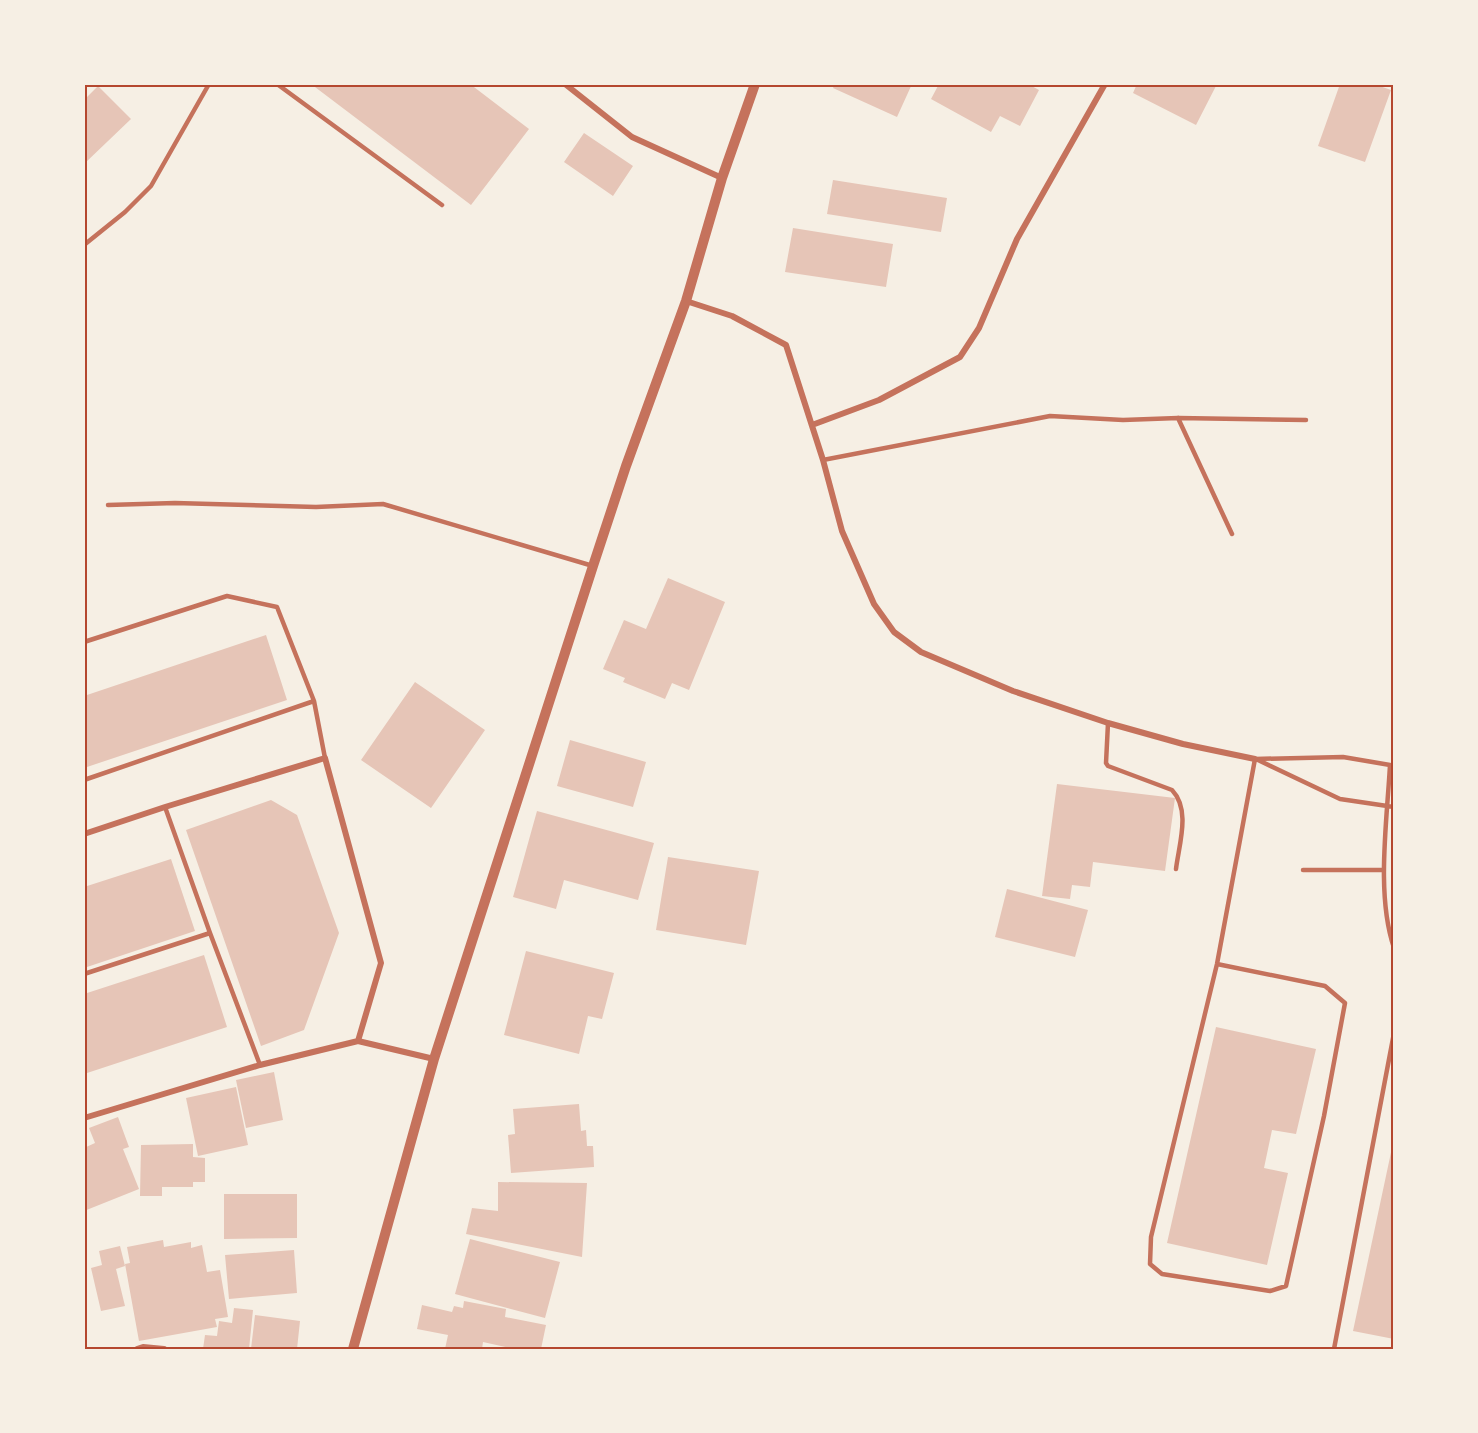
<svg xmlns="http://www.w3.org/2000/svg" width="1478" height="1433" font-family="Raleway,sans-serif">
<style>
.building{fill:#e6c5b7}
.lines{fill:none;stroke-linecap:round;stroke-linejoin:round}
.service{stroke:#c5725c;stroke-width:4.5}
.minor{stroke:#c5725c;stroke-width:6}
.tertiary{stroke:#c5725c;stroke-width:10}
.neatline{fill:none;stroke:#b5482f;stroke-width:2}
</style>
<rect width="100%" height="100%" fill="#f6efe4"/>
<!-- building -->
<path class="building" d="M 311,84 L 470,84 L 529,129 L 471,205 Z
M 835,84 L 912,84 L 897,117 L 833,88 Z
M 939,84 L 1028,84 L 1039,90 L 1020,126 L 1000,116 L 991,132 L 931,99 Z
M 1137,84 L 1217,84 L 1196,125 L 1133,93 Z
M 1340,84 L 1374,84 L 1391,90 L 1365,162 L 1318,146 Z
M 98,86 L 131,119 L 84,164 L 84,100 Z
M 584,133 L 633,166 L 613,196 L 564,162 Z
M 833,180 L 947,198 L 941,232 L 827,214 Z
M 793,228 L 893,244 L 886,287 L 785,272 Z
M 668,578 L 725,602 L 689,690 L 672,683 L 665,699 L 623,682 L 625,678 L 603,669 L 624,620 L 646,629 Z
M 266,635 L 287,700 L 84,768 L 84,696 Z
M 415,682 L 485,730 L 431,808 L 361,760 Z
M 570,740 L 646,762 L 633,807 L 557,786 Z
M 1057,784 L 1175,798 L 1165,871 L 1093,862 L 1090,887 L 1072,885 L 1070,899 L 1042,896 Z
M 271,800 L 297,815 L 339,933 L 304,1030 L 261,1046 L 186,830 Z
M 537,811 L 654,843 L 638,900 L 564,880 L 556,909 L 513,897 Z
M 668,857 L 759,871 L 746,945 L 656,930 Z
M 171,859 L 195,931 L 84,968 L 84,887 Z
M 1007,889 L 1088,910 L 1075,957 L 995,937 Z
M 526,951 L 614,973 L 602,1019 L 588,1016 L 579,1054 L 504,1035 Z
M 204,955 L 227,1027 L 84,1074 L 84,994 Z
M 1216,1027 L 1316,1049 L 1296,1134 L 1272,1130 L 1264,1168 L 1288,1173 L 1267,1265 L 1167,1243 Z
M 274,1072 L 283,1120 L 246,1128 L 236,1080 Z
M 236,1087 L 248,1145 L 198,1156 L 186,1098 Z
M 579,1104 L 581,1131 L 586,1130 L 587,1146 L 593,1146 L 594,1167 L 511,1173 L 508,1135 L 515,1134 L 513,1109 Z
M 118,1117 L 129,1147 L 123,1149 L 139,1189 L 84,1211 L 84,1148 L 95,1143 L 89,1128 Z
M 1393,1143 L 1394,1143 L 1394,1339 L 1353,1331 Z
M 193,1144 L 193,1157 L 205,1158 L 205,1182 L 193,1182 L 193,1187 L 162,1187 L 162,1196 L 140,1196 L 141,1145 Z
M 498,1182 L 587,1183 L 582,1257 L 466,1234 L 472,1208 L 498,1211 Z
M 224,1194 L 297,1194 L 297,1238 L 224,1239 Z
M 470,1239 L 560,1262 L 545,1318 L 455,1294 Z
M 163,1240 L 164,1247 L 191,1242 L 191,1248 L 202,1245 L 207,1272 L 220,1270 L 228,1317 L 215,1319 L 217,1327 L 139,1341 L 125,1264 L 130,1263 L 127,1247 Z
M 120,1246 L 125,1266 L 116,1269 L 125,1306 L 101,1311 L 91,1268 L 102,1265 L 99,1251 Z
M 294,1250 L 297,1293 L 229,1299 L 225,1255 Z
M 464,1301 L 506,1309 L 505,1317 L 546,1325 L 541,1349 L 515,1349 L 483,1342 L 482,1349 L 445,1349 L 448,1335 L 417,1329 L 422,1305 L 452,1312 L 454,1306 L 463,1308 Z
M 234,1308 L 253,1310 L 249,1349 L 203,1349 L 205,1335 L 217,1336 L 219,1321 L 232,1323 Z
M 255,1315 L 300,1321 L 297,1349 L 251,1349 Z"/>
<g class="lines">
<!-- service -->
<path class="service" d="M 277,84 L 442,205
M 84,245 L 125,212 L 151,186 L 209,84
M 1178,418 L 1232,534
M 823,460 L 1050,416 L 1123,420 L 1178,418 L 1306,420
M 108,505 L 175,503 L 316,507 L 383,504 L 593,566
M 84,642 L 227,596 L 277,607 L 314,701 L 325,758
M 1108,723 L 1106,763 L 1108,766 L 1172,790 C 1191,810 1179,844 1176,869
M 1255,759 L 1343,757 L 1390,765 C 1387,821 1376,895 1394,948
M 1258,760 L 1340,799 L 1394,807
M 84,780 L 314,701
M 165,807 L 210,933 L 260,1065
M 1303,870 L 1384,870
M 1217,964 L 1325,986 L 1345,1003 L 1324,1116 L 1286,1286 L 1270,1291 L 1162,1274 L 1150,1264 L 1151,1237 L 1217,964 L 1255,759
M 84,974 L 210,933
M 1334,1349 L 1394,1033"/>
<!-- minor -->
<path class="minor" d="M 565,84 L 632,137 L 722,178
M 686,301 L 732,316 L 786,345 L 823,460 L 842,531 L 874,604 L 894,632 L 921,652 L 1013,691 L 1108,723 L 1183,744 L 1255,759
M 812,425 L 879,400 L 960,357 L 979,328 L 1017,239 L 1105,84
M 84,834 L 165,807 L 325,758 L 381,963 L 358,1041
M 84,1118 L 260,1065 L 358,1041 L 434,1059
M 137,1349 L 143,1347 L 164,1349"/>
<!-- tertiary -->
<path class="tertiary" d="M 353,1349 L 434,1059 L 593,566 L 626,466 L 686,301 L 722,178 L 755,84"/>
</g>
<!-- border -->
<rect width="1478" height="1433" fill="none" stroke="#f6efe4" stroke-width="171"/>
<rect x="86" y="86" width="1306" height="1262" class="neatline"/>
</svg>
